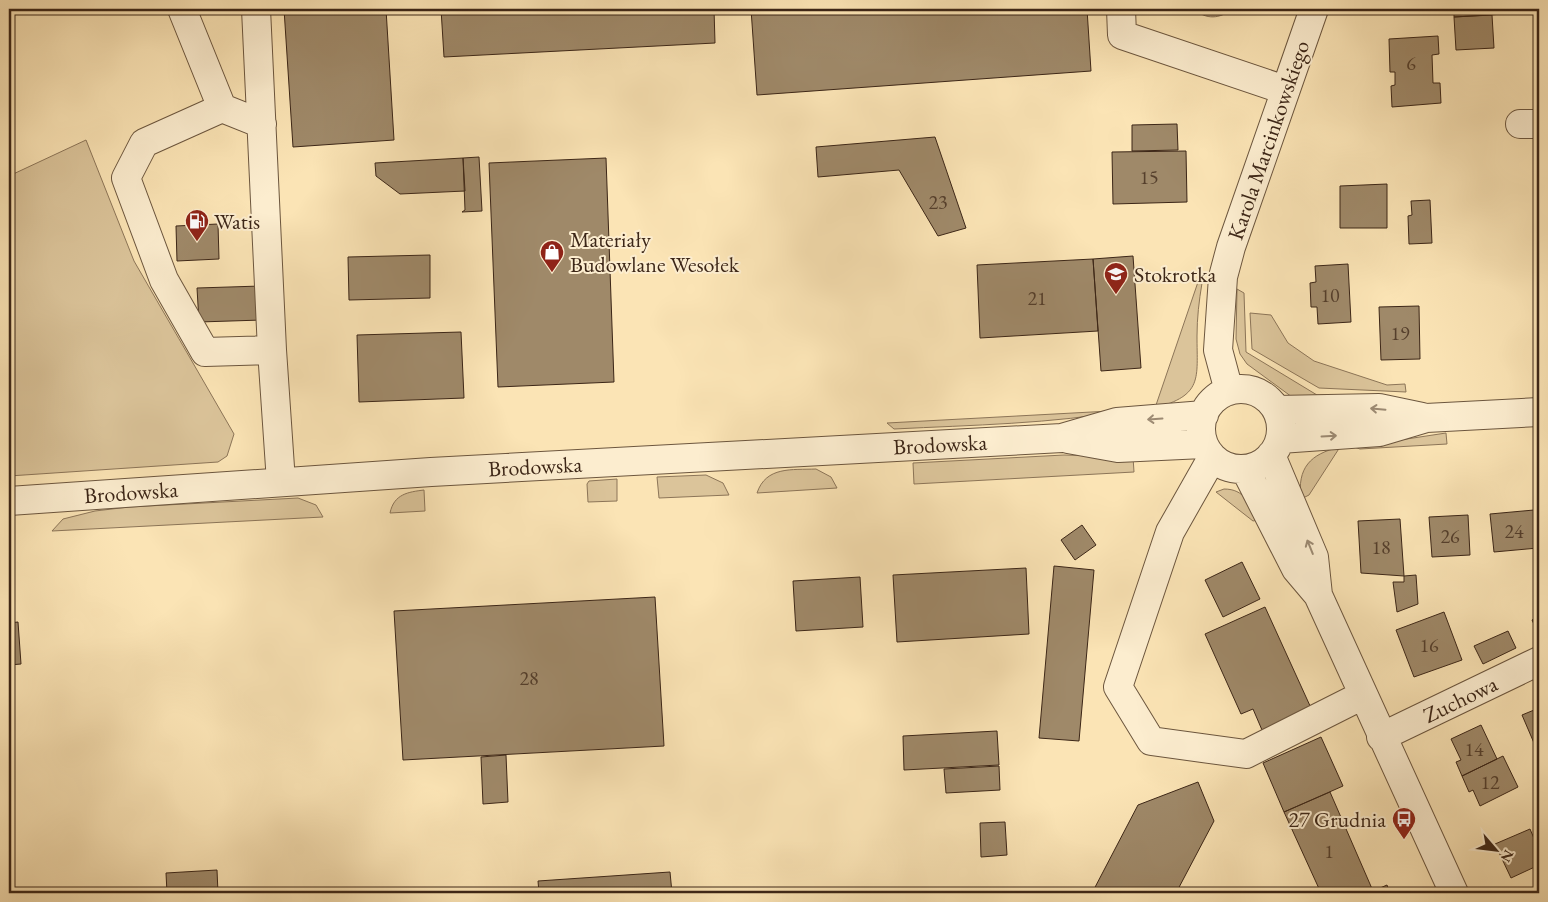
<svg xmlns="http://www.w3.org/2000/svg" width="1548" height="902" font-family="'EB Garamond',serif">
<style>
.green{fill:#dbc49a;stroke:#8c7558}
.water{fill:#baa37f;stroke:#887155}
.building{fill:#9f8969;stroke:#3c2617}
.lines{fill:none;stroke-linecap:round;stroke-linejoin:round}
.minor-casing{stroke:#6c563e;stroke-width:30}
.minor{stroke:#fcedcf;stroke-width:28}
.oneway{stroke:#9c8a73}
.labels{text-anchor:middle;stroke-width:4;stroke-linejoin:round;paint-order:stroke}
.number-label{font-size:20px;fill:#553f2c}
.street-label{font-size:22px;fill:#3c2617;stroke:#fcedcf}
.poi-label{font-size:22px;fill:#3c2617;stroke:#fcedcf;text-anchor:start}
</style>
<rect width="100%" height="100%" fill="#fbe4b5"/>
<filter id="stains"><feTurbulence type="fractalNoise" baseFrequency=".004" numOctaves="4"/><feColorMatrix values="0 0 0 0 .2 0 0 0 0 .09 0 0 0 0 .02 0 0 0 .5 -.17"/></filter>
<radialGradient id="worn" r=".72"><stop offset=".6" stop-color="#630" stop-opacity="0"/><stop offset="1" stop-color="#630" stop-opacity=".3"/></radialGradient>
<!-- green -->
<path class="green" d="M 86,140 L 134,261 L 234,434 L 227,456 L 218,462 L 9,476 L 9,176 Z
M 1198,282 L 1202,283 C 1199,301 1197,318 1197,336 C 1197,379 1203,395 1155,408 Z
M 1237,289 L 1244,293 L 1246,352 L 1317,395 L 1330,395 L 1292,397 L 1247,364 L 1240,354 L 1236,339 Z
M 1250,313 L 1271,315 L 1288,343 L 1314,361 L 1387,385 L 1405,384 L 1406,392 L 1319,388 L 1252,349 Z
M 1129,410 C 1052,424 972,425 894,429 L 887,423 Z
M 1446,433 L 1447,444 L 1360,449 L 1354,447 Z
M 1340,447 L 1309,495 L 1301,499 C 1297,468 1310,454 1340,447 Z
M 1064,455 L 1133,457 L 1134,472 L 914,484 L 913,463 Z
M 816,469 L 831,477 L 837,488 L 757,493 C 766,466 792,470 816,469 Z
M 706,475 L 723,483 L 729,495 L 659,498 L 657,477 Z
M 617,479 L 617,501 L 588,502 L 587,484 L 589,481 Z
M 1224,489 C 1245,489 1249,504 1258,520 L 1253,521 L 1216,492 Z
M 424,490 L 425,511 L 390,513 C 394,494 408,492 424,490 Z
M 298,498 L 316,505 L 323,517 L 52,531 L 63,519 L 95,511 L 129,507 Z"/>
<!-- water -->
<path class="water" d="M 1194,9 L 1232,9 C 1220,19 1206,20 1194,9 Z"/>
<!-- building -->
<path class="building" d="M 284,9 L 386,9 L 394,140 L 293,147 Z
M 441,9 L 714,9 L 715,43 L 444,57 Z
M 751,9 L 1087,9 L 1091,71 L 757,95 Z
M 1454,9 L 1505,9 L 1505,14 L 1454,17 Z
M 1492,15 L 1494,48 L 1456,50 L 1454,17 Z
M 1438,36 L 1439,54 L 1432,55 L 1433,83 L 1440,83 L 1441,103 L 1392,107 L 1391,86 L 1395,85 L 1395,72 L 1390,72 L 1389,39 Z
M 1177,124 L 1178,150 L 1132,151 L 1132,125 Z
M 935,137 L 966,228 L 938,236 L 899,170 L 818,177 L 816,147 Z
M 1186,151 L 1187,202 L 1113,204 L 1112,152 Z
M 479,157 L 482,211 L 462,212 L 465,210 L 463,158 Z
M 463,158 L 465,191 L 400,194 L 376,176 L 375,163 Z
M 606,158 L 614,382 L 498,387 L 489,163 Z
M 1387,184 L 1387,228 L 1340,228 L 1340,186 Z
M 1430,200 L 1432,243 L 1409,244 L 1408,216 L 1412,215 L 1411,201 Z
M 218,224 L 219,259 L 177,261 L 176,226 Z
M 430,255 L 430,298 L 349,300 L 348,257 Z
M 1133,256 L 1141,368 L 1101,371 L 1093,259 Z
M 1093,259 L 1098,331 L 980,338 L 977,265 Z
M 1348,264 L 1351,322 L 1318,324 L 1317,307 L 1311,307 L 1310,283 L 1316,282 L 1315,266 Z
M 261,286 L 262,320 L 199,322 L 197,288 Z
M 1419,306 L 1420,359 L 1381,360 L 1379,307 Z
M 461,332 L 464,398 L 359,402 L 357,335 Z
M 1534,510 L 1538,548 L 1494,552 L 1490,514 Z
M 1468,515 L 1470,555 L 1432,557 L 1429,517 Z
M 1400,519 L 1404,576 L 1361,573 L 1358,521 Z
M 1082,525 L 1096,545 L 1075,560 L 1061,540 Z
M 1242,562 L 1260,599 L 1223,617 L 1205,580 Z
M 1054,566 L 1094,570 L 1079,741 L 1039,738 Z
M 1026,568 L 1029,634 L 897,642 L 893,575 Z
M 1416,575 L 1418,604 L 1397,612 L 1393,582 L 1404,582 L 1404,576 Z
M 860,577 L 863,627 L 796,631 L 793,581 Z
M 655,597 L 664,746 L 403,760 L 394,611 Z
M 1265,607 L 1311,708 L 1262,730 L 1253,709 L 1241,714 L 1205,634 Z
M 1444,612 L 1462,660 L 1414,677 L 1396,630 Z
M 1539,616 L 1539,635 L 1532,620 Z
M 18,622 L 21,664 L 9,665 L 9,623 Z
M 1508,631 L 1516,648 L 1483,664 L 1474,646 Z
M 1539,708 L 1539,740 L 1534,743 L 1522,715 Z
M 1481,725 L 1497,759 L 1462,776 L 1456,762 L 1461,760 L 1451,739 Z
M 997,731 L 999,765 L 904,770 L 903,736 Z
M 1321,737 L 1343,786 L 1284,812 L 1263,763 Z
M 506,755 L 508,802 L 483,804 L 481,757 Z
M 1503,756 L 1518,787 L 1480,806 L 1473,790 L 1469,792 L 1462,776 Z
M 999,766 L 1000,790 L 946,793 L 944,769 Z
M 1198,782 L 1214,821 L 1176,893 L 1092,893 L 1138,805 Z
M 1330,792 L 1373,891 L 1368,893 L 1321,893 L 1284,812 Z
M 1005,822 L 1007,855 L 981,857 L 980,823 Z
M 1530,829 L 1539,850 L 1539,865 L 1511,878 L 1495,844 Z
M 217,870 L 218,893 L 167,893 L 166,873 Z
M 670,872 L 672,893 L 539,893 L 538,881 Z
M 1387,885 L 1390,893 L 1368,893 L 1373,891 Z"/>
<g class="lines">
<!-- minor casing -->
<g class="minor-casing">
<path id="minor" d="M 182,9 L 222,108 L 262,124
M 256,9 L 272,350 L 281,482
M 1121,9 L 1122,35 L 1285,90
M 222,108 L 144,143 L 126,178 L 164,280 L 205,352 L 272,350
M 1520,124 L 1539,124
M1201 429a40 40 0 1 1 80 0a40 40 0 1 1-80 0Z
M 1229,391 L 1218,350 L 1223,277 L 1231,247 L 1314,9
M 1277,410 L 1379,408 L 1422,417
M 1068,439 L 1118,448 L 1203,444
M 1280,439 L 1379,432 L 1426,418 L 1539,412
M 1271,455 L 1314,557 L 1318,595
M 1212,458 L 1170,532 L 1118,687 L 1151,741 L 1246,754 L 1363,695
M 1245,469 L 1296,569 L 1318,595 L 1454,893
M 9,501 L 431,472 L 1062,438 L 1117,422 L 1204,415
M 1381,737 L 1539,661"/>
</g>
<!-- minor -->
<use href="#minor" class="minor"/>
</g>
<!-- one-way arrows -->
<defs><path id="oneway-shaft" d="M-6 0H5M1.5-3L5.5 0L1.5 3" fill="none" stroke-width="1.6" stroke-linecap="round" stroke-linejoin="round" transform="scale(1.25)"/></defs>
<g class="oneway">
<use href="#oneway-shaft" transform="translate(1378 409) rotate(-175)"/>
<use href="#oneway-shaft" transform="translate(1155 419) rotate(176)"/>
<use href="#oneway-shaft" transform="translate(1329 436) rotate(-3)"/>
<use href="#oneway-shaft" transform="translate(1310 547) rotate(-112)"/>
</g>
<!-- icons -->
<defs>
<g id="fuel-pin" transform="scale(1.25)"><path d="M0 17L-7.5 6A9.5 9.5 0 1 1 7.5 6Z" fill="#8f2418" stroke="#fcedcf"/><path d="M-5.5-6h7V0h2V4h1.3V-2.5L3-4.5l.8-.8L6-3V5H2.5V1h-1V6h-7ZM-4.2-4.7v3.2H.2V-4.7Z" fill="#fff"/></g>
<g id="shop-pin" transform="scale(1.25)"><path d="M0 17L-7.5 6A9.5 9.5 0 1 1 7.5 6Z" fill="#8f2418" stroke="#fcedcf"/><path d="M-5-2.5h2.3a2.7 3.5 0 0 1 5.4 0H5L5.5 6h-11ZM-1.5-2.5h3a1.5 2.3 0 0 0-3 0Z" fill="#fff"/></g>
<g id="school-pin" transform="scale(1.25)"><path d="M0 17L-7.5 6A9.5 9.5 0 1 1 7.5 6Z" fill="#8f2418" stroke="#fcedcf"/><path d="M0-5L7-2L0 1L-7-2ZM-4 1L0 2.5L4 1V4Q0 6-4 4Z" fill="#fff"/></g>
<g id="bus-pin" transform="scale(1.25)"><path d="M0 17L-7.5 6A9.5 9.5 0 1 1 7.5 6Z" fill="#8f2418" stroke="#fcedcf"/><path d="M-5-6H5V4H4V6H2V4H-2V6H-4V4H-5ZM-3.5-4V0h7V-4ZM-3.5 1.2v1.5H-2V1.2ZM2 1.2v1.5H3.5V1.2Z" fill="#fff"/></g>
</defs>
<g fill-rule="evenodd">
<use href="#fuel-pin" x="197" y="221"/>
<use href="#shop-pin" x="552" y="252"/>
<use href="#school-pin" x="1116" y="274"/>
<use href="#bus-pin" x="1404" y="819"/>
</g>
<g class="labels">
<!-- number labels -->
<g class="number-label">
<text x="1411" y="70">6</text>
<text x="1149" y="184">15</text>
<text x="938" y="209">23</text>
<text x="1330" y="302">10</text>
<text x="1037" y="305">21</text>
<text x="1400" y="340">19</text>
<text x="1514" y="538">24</text>
<text x="1450" y="543">26</text>
<text x="1381" y="554">18</text>
<text x="1429" y="652">16</text>
<text x="529" y="685">28</text>
<text x="1474" y="756">14</text>
<text x="1490" y="789">12</text>
<text x="1329" y="858">1</text>
</g>
<!-- street labels -->
<g class="street-label">
<text transform="translate(1268 140) rotate(-71)" y="8">Karola Marcinkowskiego</text>
<text transform="translate(940 444) rotate(-3)" y="8">Brodowska</text>
<text transform="translate(535 466) rotate(-3)" y="8">Brodowska</text>
<text transform="translate(131 492) rotate(-4)" y="8">Brodowska</text>
<text transform="translate(1460 699) rotate(-26)" y="8">Zuchowa</text>
</g>
<!-- poi labels -->
<g class="poi-label">
<text x="214" y="229">Watis</text>
<text x="570" y="247">Materiały<tspan x="570" dy="25">Budowlane Wesołek</tspan></text>
<text x="1134" y="282">Stokrotka</text>
<text x="1386" y="827" text-anchor="end">27 Grudnia</text>
</g>
</g>
<!-- margin -->
<rect width="1548" height="902" fill="none" stroke="#fbe4b5" stroke-width="30"/>
<rect x="10" y="10" width="1528" height="882" fill="none" stroke="#3c2617" stroke-width="2.5"/>
<rect x="15" y="15" width="1518" height="872" fill="none" stroke="#3c2617"/>
<!-- north arrow -->
<g transform="translate(1496 850) rotate(118)" stroke="#fcedcf" stroke-width="4" paint-order="stroke">
<path d="M0-4L9 19L0 12L-9 19Z" fill="#3c2617"/>
<text y="-8" font-size="14" font-weight="bold" text-anchor="middle" fill="#3c2617">N</text>
</g>
<rect width="100%" height="100%" filter="url(#stains)"/>
<rect width="100%" height="100%" fill="url(#worn)"/>
</svg>
